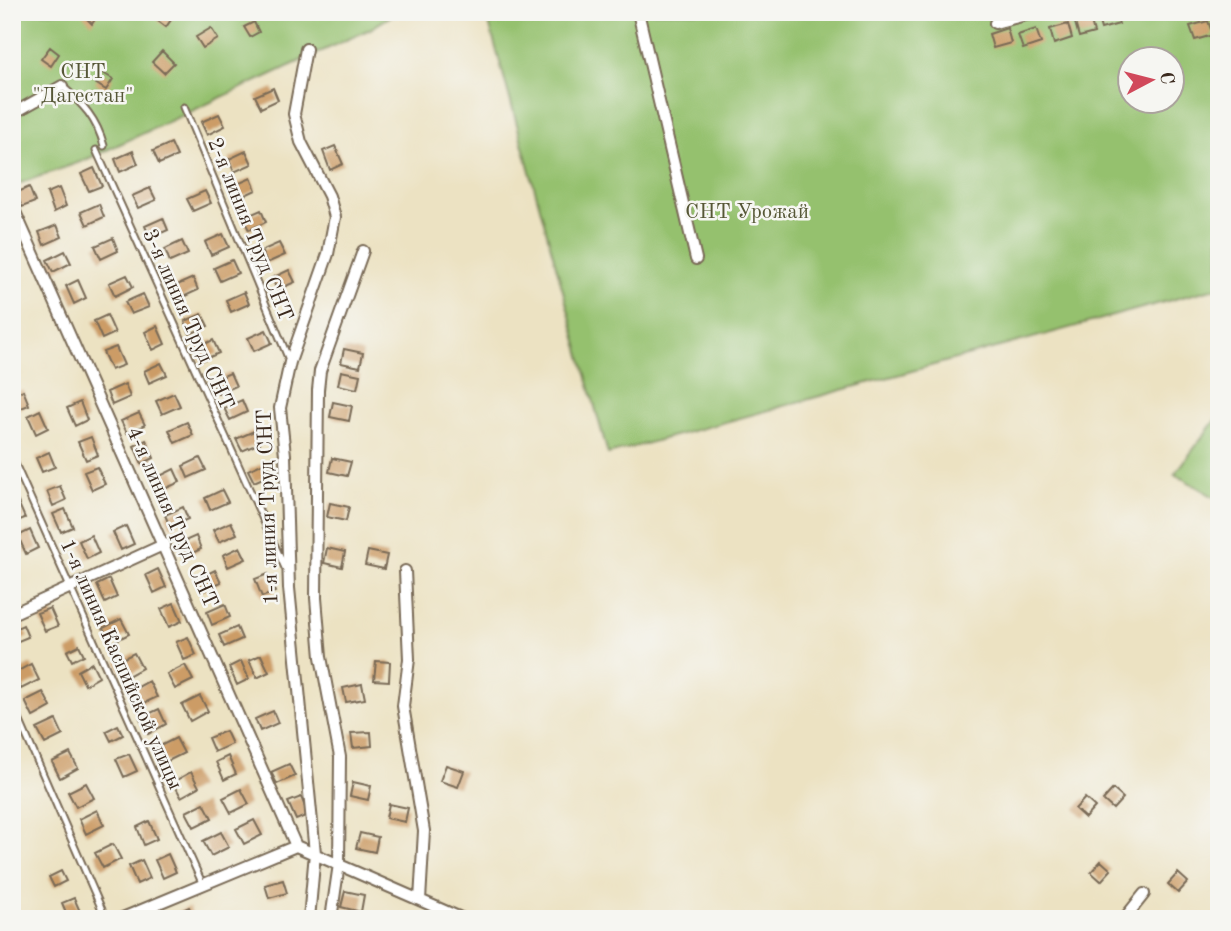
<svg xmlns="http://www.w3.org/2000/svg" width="1231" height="931" font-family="'Old Standard TT',serif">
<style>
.green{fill:#95c16e;stroke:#687646;stroke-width:2;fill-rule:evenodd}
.building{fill:#cc9c66}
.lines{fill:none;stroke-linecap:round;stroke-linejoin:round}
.service-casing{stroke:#796a57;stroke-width:9}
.minor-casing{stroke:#796a57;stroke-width:14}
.service{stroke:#fff;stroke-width:5}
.minor{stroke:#fff;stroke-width:10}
.labels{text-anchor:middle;stroke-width:5;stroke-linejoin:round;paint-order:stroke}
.park-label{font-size:21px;fill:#565736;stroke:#f6f6f2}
.street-label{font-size:21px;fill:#3b2a1e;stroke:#f6f6f2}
</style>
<rect width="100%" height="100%" fill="#f6f6f2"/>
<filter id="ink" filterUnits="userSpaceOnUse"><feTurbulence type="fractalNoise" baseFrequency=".0143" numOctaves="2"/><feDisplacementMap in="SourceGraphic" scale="14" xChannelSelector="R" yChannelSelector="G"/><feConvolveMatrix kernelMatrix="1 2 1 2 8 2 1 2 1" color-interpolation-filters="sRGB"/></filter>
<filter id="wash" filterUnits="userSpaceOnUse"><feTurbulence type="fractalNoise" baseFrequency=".00686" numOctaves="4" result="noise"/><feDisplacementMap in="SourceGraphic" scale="28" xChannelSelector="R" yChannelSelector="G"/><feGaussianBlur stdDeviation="1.57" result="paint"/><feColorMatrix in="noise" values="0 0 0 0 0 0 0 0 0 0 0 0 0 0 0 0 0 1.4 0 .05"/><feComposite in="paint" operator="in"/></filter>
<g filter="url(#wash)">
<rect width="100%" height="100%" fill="#ece2c2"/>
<!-- green -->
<path class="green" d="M 12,12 L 397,12 L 370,29 L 83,161 L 12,186 Z
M 486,12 L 1219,12 L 1219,287 L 608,454 ZM 1130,60 L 1172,60 L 1172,102 L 1130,102 Z
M 1219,415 L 1219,500 L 1175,474 Z"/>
<g id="blocks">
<!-- building -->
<path class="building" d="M 80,12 L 100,12 L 92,24 Z
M 164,12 L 173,17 L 166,27 L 158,21 Z
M 1104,12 L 1115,12 L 1119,24 L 1101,29 L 1097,15 Z
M 1089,15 L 1094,33 L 1079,37 L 1074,19 Z
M 1208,21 L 1213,35 L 1195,40 L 1190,26 Z
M 254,22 L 259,32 L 250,37 L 244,27 Z
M 1068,24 L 1072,38 L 1054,44 L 1050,29 Z
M 211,28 L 218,39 L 203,48 L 196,37 Z
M 1007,28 L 1011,43 L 993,48 L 989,34 Z
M 1036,29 L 1041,43 L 1023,49 L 1018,35 Z
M 50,47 L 59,54 L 51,66 L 41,59 Z
M 162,51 L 174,63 L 164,73 L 152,62 Z
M 101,72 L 113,79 L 106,90 L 95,83 Z
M 273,88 L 278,100 L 261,108 L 255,96 Z
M 219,114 L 225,126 L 207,135 L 201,122 Z
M 171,143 L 177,156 L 159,164 L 153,151 Z
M 335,146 L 343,164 L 330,170 L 323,151 Z
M 133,151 L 138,164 L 120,172 L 115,159 Z
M 246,151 L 252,164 L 234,172 L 229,159 Z
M 94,168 L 102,186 L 89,191 L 81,174 Z
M 251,178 L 256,190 L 239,198 L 233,186 Z
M 29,187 L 35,202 L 22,207 L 16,193 Z
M 59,188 L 66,206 L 54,212 L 47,193 Z
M 150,188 L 156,200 L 138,208 L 132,196 Z
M 205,191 L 211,203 L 193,211 L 187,199 Z
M 99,204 L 104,217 L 87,225 L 81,212 Z
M 261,210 L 266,222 L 249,230 L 243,218 Z
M 163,218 L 168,230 L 150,238 L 145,226 Z
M 57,225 L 62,237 L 44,245 L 39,232 Z
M 223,234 L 229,247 L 211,255 L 205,242 Z
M 113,238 L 118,251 L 101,259 L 95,246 Z
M 182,241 L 188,254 L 170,262 L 165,249 Z
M 279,243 L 285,255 L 267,263 L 261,251 Z
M 65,251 L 71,263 L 53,272 L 47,260 Z
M 232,260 L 238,273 L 220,281 L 214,268 Z
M 289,270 L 295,282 L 277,290 L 272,278 Z
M 127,275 L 133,287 L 115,296 L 109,283 Z
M 193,278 L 198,290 L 181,298 L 175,286 Z
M 78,280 L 86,298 L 74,304 L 66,286 Z
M 244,292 L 249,304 L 231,312 L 226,300 Z
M 143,294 L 149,307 L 131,314 L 125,302 Z
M 202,314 L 208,326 L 190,334 L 185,321 Z
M 107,315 L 115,333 L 102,339 L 94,321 Z
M 157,326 L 165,344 L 153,350 L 145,332 Z
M 266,330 L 272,343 L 254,351 L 248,338 Z
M 213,340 L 219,353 L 201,361 L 196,348 Z
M 116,347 L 124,365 L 111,370 L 103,352 Z
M 344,349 L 363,353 L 360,367 L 341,363 Z
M 161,363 L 167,375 L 149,383 L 144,371 Z
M 341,371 L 360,375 L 357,389 L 338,385 Z
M 230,373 L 236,386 L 218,394 L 212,381 Z
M 125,384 L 130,397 L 112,405 L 107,392 Z
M 23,390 L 29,405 L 16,410 L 12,395 Z
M 174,393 L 180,406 L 162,414 L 156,401 Z
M 242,400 L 247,412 L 230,420 L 224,408 Z
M 80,402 L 87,420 L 75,426 L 67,408 Z
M 333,402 L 352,406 L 349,421 L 330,417 Z
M 40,410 L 48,428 L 36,434 L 28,416 Z
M 139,413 L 145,425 L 127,433 L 121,421 Z
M 187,422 L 193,435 L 175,443 L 169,430 Z
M 254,431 L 260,443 L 242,451 L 236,439 Z
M 91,437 L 98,455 L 86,460 L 78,442 Z
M 146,440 L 154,458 L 142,464 L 134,446 Z
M 49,452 L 55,467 L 42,472 L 36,458 Z
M 200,458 L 206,470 L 188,478 L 183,466 Z
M 332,458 L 351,462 L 347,476 L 329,472 Z
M 266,462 L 272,474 L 254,482 L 248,470 Z
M 97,467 L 105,484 L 92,490 L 84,472 Z
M 174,469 L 180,482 L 162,490 L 156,478 Z
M 60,486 L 66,500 L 53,506 L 47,491 Z
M 222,490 L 228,502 L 210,510 L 205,498 Z
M 17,500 L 25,518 L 12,523 L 12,502 Z
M 330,503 L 349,507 L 346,521 L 327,517 Z
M 183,507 L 188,519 L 170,527 L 165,515 Z
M 65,509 L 73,527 L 61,532 L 53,514 Z
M 231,522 L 237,534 L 219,542 L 213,530 Z
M 126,526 L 134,544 L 121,550 L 113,532 Z
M 30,530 L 38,548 L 26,554 L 18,536 Z
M 91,535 L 99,553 L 87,559 L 79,541 Z
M 196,536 L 201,549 L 184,557 L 178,544 Z
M 240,547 L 246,559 L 228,567 L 223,555 Z
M 327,548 L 345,552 L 342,567 L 324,563 Z
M 368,551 L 387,555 L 384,569 L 365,565 Z
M 158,569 L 166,587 L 154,593 L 146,575 Z
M 215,570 L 221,582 L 203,591 L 197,579 Z
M 268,574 L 275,592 L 262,597 L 255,579 Z
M 109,579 L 117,597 L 105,603 L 97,585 Z
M 174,603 L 182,621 L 169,627 L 161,609 Z
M 225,604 L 230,617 L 212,625 L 207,612 Z
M 50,608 L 58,626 L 45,631 L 37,613 Z
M 121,619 L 129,634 L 111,643 L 103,628 Z
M 23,625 L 28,637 L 16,642 L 12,630 Z
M 237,627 L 242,639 L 224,647 L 219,635 Z
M 188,637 L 196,655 L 184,660 L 176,642 Z
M 79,645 L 84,655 L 72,661 L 67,651 Z
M 134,653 L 142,668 L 124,678 L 116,662 Z
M 261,655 L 269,672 L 257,678 L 249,660 Z
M 241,661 L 249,679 L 237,685 L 229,667 Z
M 376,661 L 390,662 L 389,681 L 374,680 Z
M 92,663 L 99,677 L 85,685 L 78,671 Z
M 31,664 L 39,680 L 21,689 L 13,674 Z
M 185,665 L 193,680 L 175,689 L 167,674 Z
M 149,681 L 157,697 L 138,706 L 131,691 Z
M 362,684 L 365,699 L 346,702 L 343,688 Z
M 43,692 L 51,707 L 33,717 L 25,701 Z
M 200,696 L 208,711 L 190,721 L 182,705 Z
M 159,709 L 166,724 L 148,734 L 140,718 Z
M 273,711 L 278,723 L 260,731 L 255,719 Z
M 56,720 L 63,735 L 45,744 L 37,729 Z
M 118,725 L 123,735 L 111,741 L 106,731 Z
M 226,731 L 232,744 L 214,752 L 208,738 Z
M 371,732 L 372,746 L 353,748 L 351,733 Z
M 176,738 L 184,753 L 166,762 L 158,747 Z
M 70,753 L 78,768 L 60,778 L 52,762 Z
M 129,754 L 137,771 L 124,777 L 116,759 Z
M 228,756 L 236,774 L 224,780 L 216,762 Z
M 289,764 L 295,776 L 277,784 L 271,772 Z
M 446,765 L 464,771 L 458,787 L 440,781 Z
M 191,772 L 199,787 L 181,797 L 173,782 Z
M 353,782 L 371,786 L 368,800 L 350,796 Z
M 86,783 L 94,798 L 76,807 L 68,792 Z
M 241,789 L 249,804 L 231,813 L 223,798 Z
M 1113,789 L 1123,798 L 1113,809 L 1103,800 Z
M 301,797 L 308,815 L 296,820 L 288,802 Z
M 1085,798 L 1095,807 L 1085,818 L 1075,809 Z
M 204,803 L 212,818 L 194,827 L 186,812 Z
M 389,804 L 408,808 L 405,822 L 386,818 Z
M 97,810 L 104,825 L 86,834 L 79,819 Z
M 254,820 L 262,835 L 244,844 L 236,829 Z
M 149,821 L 157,839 L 144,845 L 137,827 Z
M 221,832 L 229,847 L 211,856 L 203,841 Z
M 360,833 L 378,837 L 375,852 L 356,848 Z
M 113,844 L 121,859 L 103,868 L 95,853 Z
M 168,854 L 176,872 L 163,878 L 155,860 Z
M 142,860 L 150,878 L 137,884 L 129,866 Z
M 1101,861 L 1111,870 L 1101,881 L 1091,872 Z
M 61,871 L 66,881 L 54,887 L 49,877 Z
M 1178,873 L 1188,882 L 1178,893 L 1168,884 Z
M 283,880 L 287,893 L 269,898 L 265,885 Z
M 345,891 L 364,895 L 361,912 L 341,907 Z
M 74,898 L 82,916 L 69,919 L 62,903 Z
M 189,907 L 194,919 L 179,919 L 176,913 Z"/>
</g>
</g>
<g filter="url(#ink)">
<use href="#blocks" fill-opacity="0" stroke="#796a57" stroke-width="2"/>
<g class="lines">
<!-- service casing -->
<g class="service-casing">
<path id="service" d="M 62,86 C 83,104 97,119 104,146
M 184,107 L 289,360
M 96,150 L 285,568
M 12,457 L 203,885
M 12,703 L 106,919"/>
</g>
<!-- minor casing -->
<g class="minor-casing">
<path id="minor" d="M 638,12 L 696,259
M 995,23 L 1037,12
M 306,49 L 294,114 L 301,142 L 329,196 L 335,217 L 328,254 L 290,362 L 280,408 L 285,455 L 289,588 L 315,853 L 309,919
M 12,114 L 62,86
M 12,205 L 296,846
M 405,571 L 409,659 L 403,706 L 424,831 L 420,900
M 12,614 L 165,544
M 120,919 L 296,846 L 463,919
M 331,919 L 339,864 L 340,757 L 321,657 L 316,598 L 318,390 L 320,371 L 363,251
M 1124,919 L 1144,894"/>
</g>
<!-- service -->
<use href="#service" class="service"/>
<!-- minor -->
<use href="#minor" class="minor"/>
</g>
</g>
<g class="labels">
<!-- park labels -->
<g class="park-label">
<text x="83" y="78">СНТ<tspan x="83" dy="24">"Дагестан"</tspan></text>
<text x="747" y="218">СНТ Урожай</text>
</g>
<!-- street labels -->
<g class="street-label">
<text transform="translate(251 229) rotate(68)" y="7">2-я линия Труд СНТ</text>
<text transform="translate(189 319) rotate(66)" y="7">3-я линия Труд СНТ</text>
<text transform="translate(267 507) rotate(-92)" y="7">1-я линия Труд СНТ</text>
<text transform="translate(173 517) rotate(66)" y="7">4-я линия Труд СНТ</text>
<text transform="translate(122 664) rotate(66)" y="7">1-я линия Каспийской улицы</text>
</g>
</g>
<!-- margin -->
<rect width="1231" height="931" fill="none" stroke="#f6f6f2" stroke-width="42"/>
<!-- north arrow -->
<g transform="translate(1151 80) rotate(83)"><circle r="33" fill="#f6f6f2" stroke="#aba49d" stroke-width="2"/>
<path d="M0-5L12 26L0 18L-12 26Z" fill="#d1495b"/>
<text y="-10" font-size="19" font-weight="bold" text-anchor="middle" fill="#3b2a1e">С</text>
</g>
</svg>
